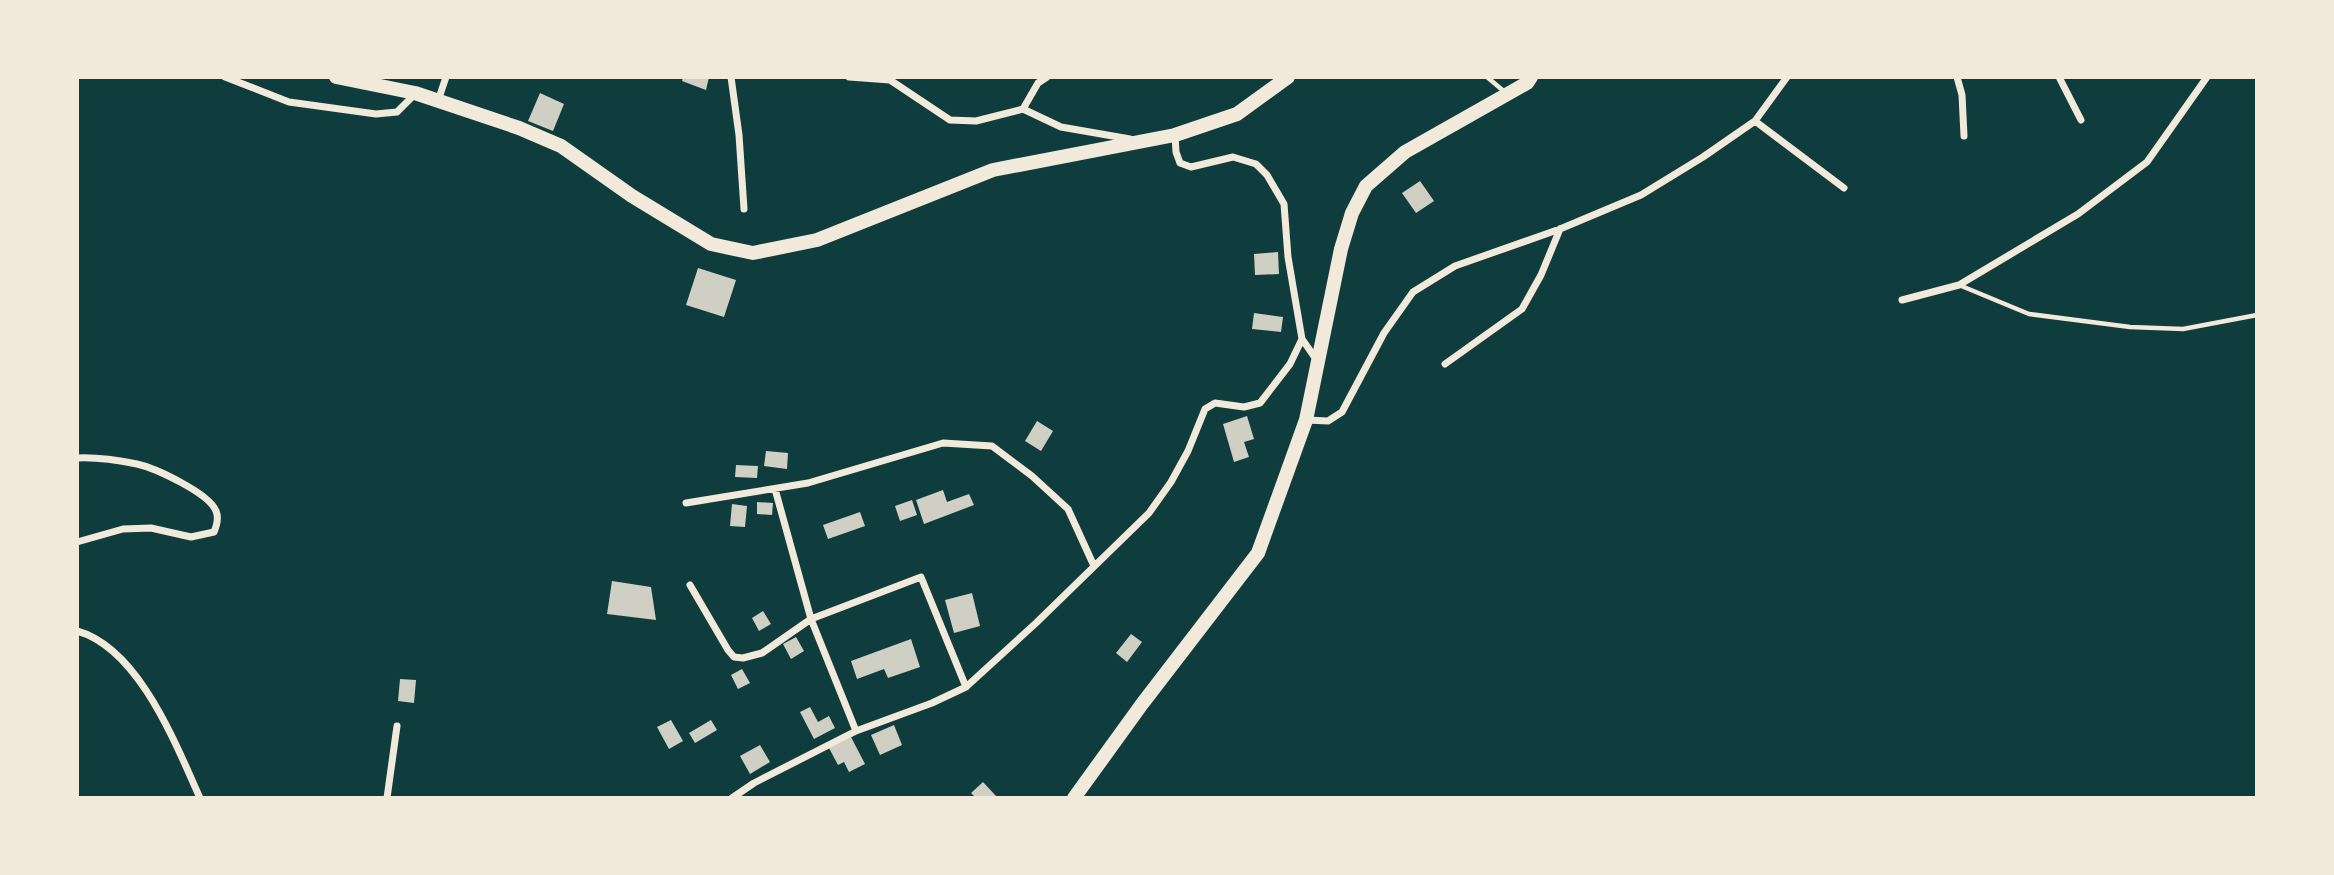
<svg xmlns="http://www.w3.org/2000/svg" width="2334" height="875" font-family="Barlow,sans-serif">
<style>
.building{fill:#cfcfc3}
.lines{fill:none;stroke-linecap:round;stroke-linejoin:round}
.service{stroke:#f1e9da;stroke-width:4.5}
.minor{stroke:#f1e9da;stroke-width:7}
.trunk{stroke:#f1e9da;stroke-width:14}
</style>
<rect width="100%" height="100%" fill="#0f3d3e"/>
<!-- building -->
<path class="building" d="M 683,77 L 709,77 L 706,90 L 682,81 Z
M 540,93 L 564,104 L 553,131 L 528,121 Z
M 1420,181 L 1434,201 L 1416,213 L 1402,193 Z
M 1278,252 L 1279,274 L 1255,275 L 1254,254 Z
M 698,268 L 736,280 L 724,317 L 686,305 Z
M 1254,313 L 1283,317 L 1281,332 L 1252,329 Z
M 1247,416 L 1254,439 L 1244,442 L 1249,457 L 1234,462 L 1223,424 Z
M 1037,421 L 1053,431 L 1041,451 L 1025,441 Z
M 766,451 L 788,453 L 787,469 L 764,466 Z
M 736,465 L 758,466 L 757,478 L 735,477 Z
M 943,490 L 947,502 L 969,494 L 974,505 L 924,524 L 916,500 Z
M 912,500 L 917,515 L 900,521 L 895,506 Z
M 757,502 L 773,503 L 772,515 L 757,514 Z
M 732,504 L 747,506 L 745,527 L 730,526 Z
M 860,512 L 865,526 L 828,539 L 823,525 Z
M 612,581 L 651,587 L 656,620 L 607,614 Z
M 972,593 L 980,626 L 954,633 L 945,600 Z
M 763,611 L 771,624 L 759,631 L 752,618 Z
M 1131,634 L 1142,642 L 1127,662 L 1116,653 Z
M 796,637 L 804,651 L 791,659 L 783,644 Z
M 911,639 L 920,667 L 888,678 L 884,669 L 857,679 L 851,661 Z
M 742,669 L 750,683 L 738,689 L 731,675 Z
M 400,679 L 416,680 L 414,703 L 398,701 Z
M 810,707 L 818,722 L 829,716 L 835,728 L 814,739 L 800,712 Z
M 671,720 L 683,741 L 669,749 L 657,727 Z
M 711,720 L 717,730 L 695,743 L 689,733 Z
M 894,725 L 902,745 L 880,755 L 871,735 Z
M 851,737 L 865,764 L 849,772 L 844,762 L 838,765 L 829,748 Z
M 760,745 L 770,762 L 750,774 L 740,756 Z
M 983,782 L 996,796 L 993,798 L 976,798 L 971,793 Z"/>
<g class="lines">
<!-- service -->
<path class="service" d="M 1487,77 L 1506,93
M 1959,285 L 2029,314 L 2130,327 L 2183,329 L 2257,315"/>
<!-- minor -->
<path class="minor" d="M 225,77 L 289,102 L 376,114 L 397,112 L 415,94
M 731,77 L 739,135 L 744,209
M 849,77 L 890,80 L 950,120 L 976,121 L 1023,109 L 1061,127 L 1130,139
M 1957,77 L 1962,95 L 1964,136
M 2059,77 L 2081,120
M 438,101 L 446,77
M 1023,109 L 1038,83 L 1047,77
M 1755,121 L 1844,188
M 1175,135 L 1176,152 L 1180,163 L 1191,167 L 1233,157 L 1256,164 L 1267,175 L 1284,204 L 1288,257 L 1302,339 L 1318,362
M 1902,300 L 1959,285 L 2078,214 L 2147,162 L 2207,77
M 1445,364 L 1522,309 L 1541,275 L 1560,229
M 1307,420 L 1328,421 L 1342,412 L 1384,333 L 1413,292 L 1455,266 L 1560,229 L 1641,195 L 1703,157 L 1755,121 L 1787,77
M 77,458 C 97,457 117,460 137,464 C 155,468 209,493 216,511 C 219,518 217,525 214,532 L 191,537 L 151,528 L 123,529 L 77,542
M 775,489 L 811,619 L 856,731
M 686,503 L 808,483 L 943,443 L 992,446 L 1032,476 L 1068,509 L 1094,566
M 690,585 L 728,650 L 734,657 L 743,658 L 762,653 L 811,619 L 921,577 L 966,687
M 77,631 C 139,648 176,745 200,798
M 387,798 L 397,726
M 732,798 L 754,783 L 856,731 L 932,703 L 966,687 L 1036,623 L 1149,513 L 1171,482 L 1188,451 L 1205,409 L 1215,403 L 1244,407 L 1260,403 L 1290,364 L 1302,339"/>
<!-- trunk -->
<path class="trunk" d="M 336,77 L 415,93 L 519,128 L 561,146 L 632,196 L 711,244 L 753,253 L 817,240 L 993,170 L 1175,135 L 1237,114 L 1288,77
M 1074,798 L 1142,704 L 1258,553 L 1306,420 L 1341,249 L 1352,213 L 1366,186 L 1405,152 L 1527,83 L 1531,77"/>
</g>
<!-- border -->
<rect width="2334" height="875" fill="none" stroke="#f1e9da" stroke-width="158"/>
</svg>
